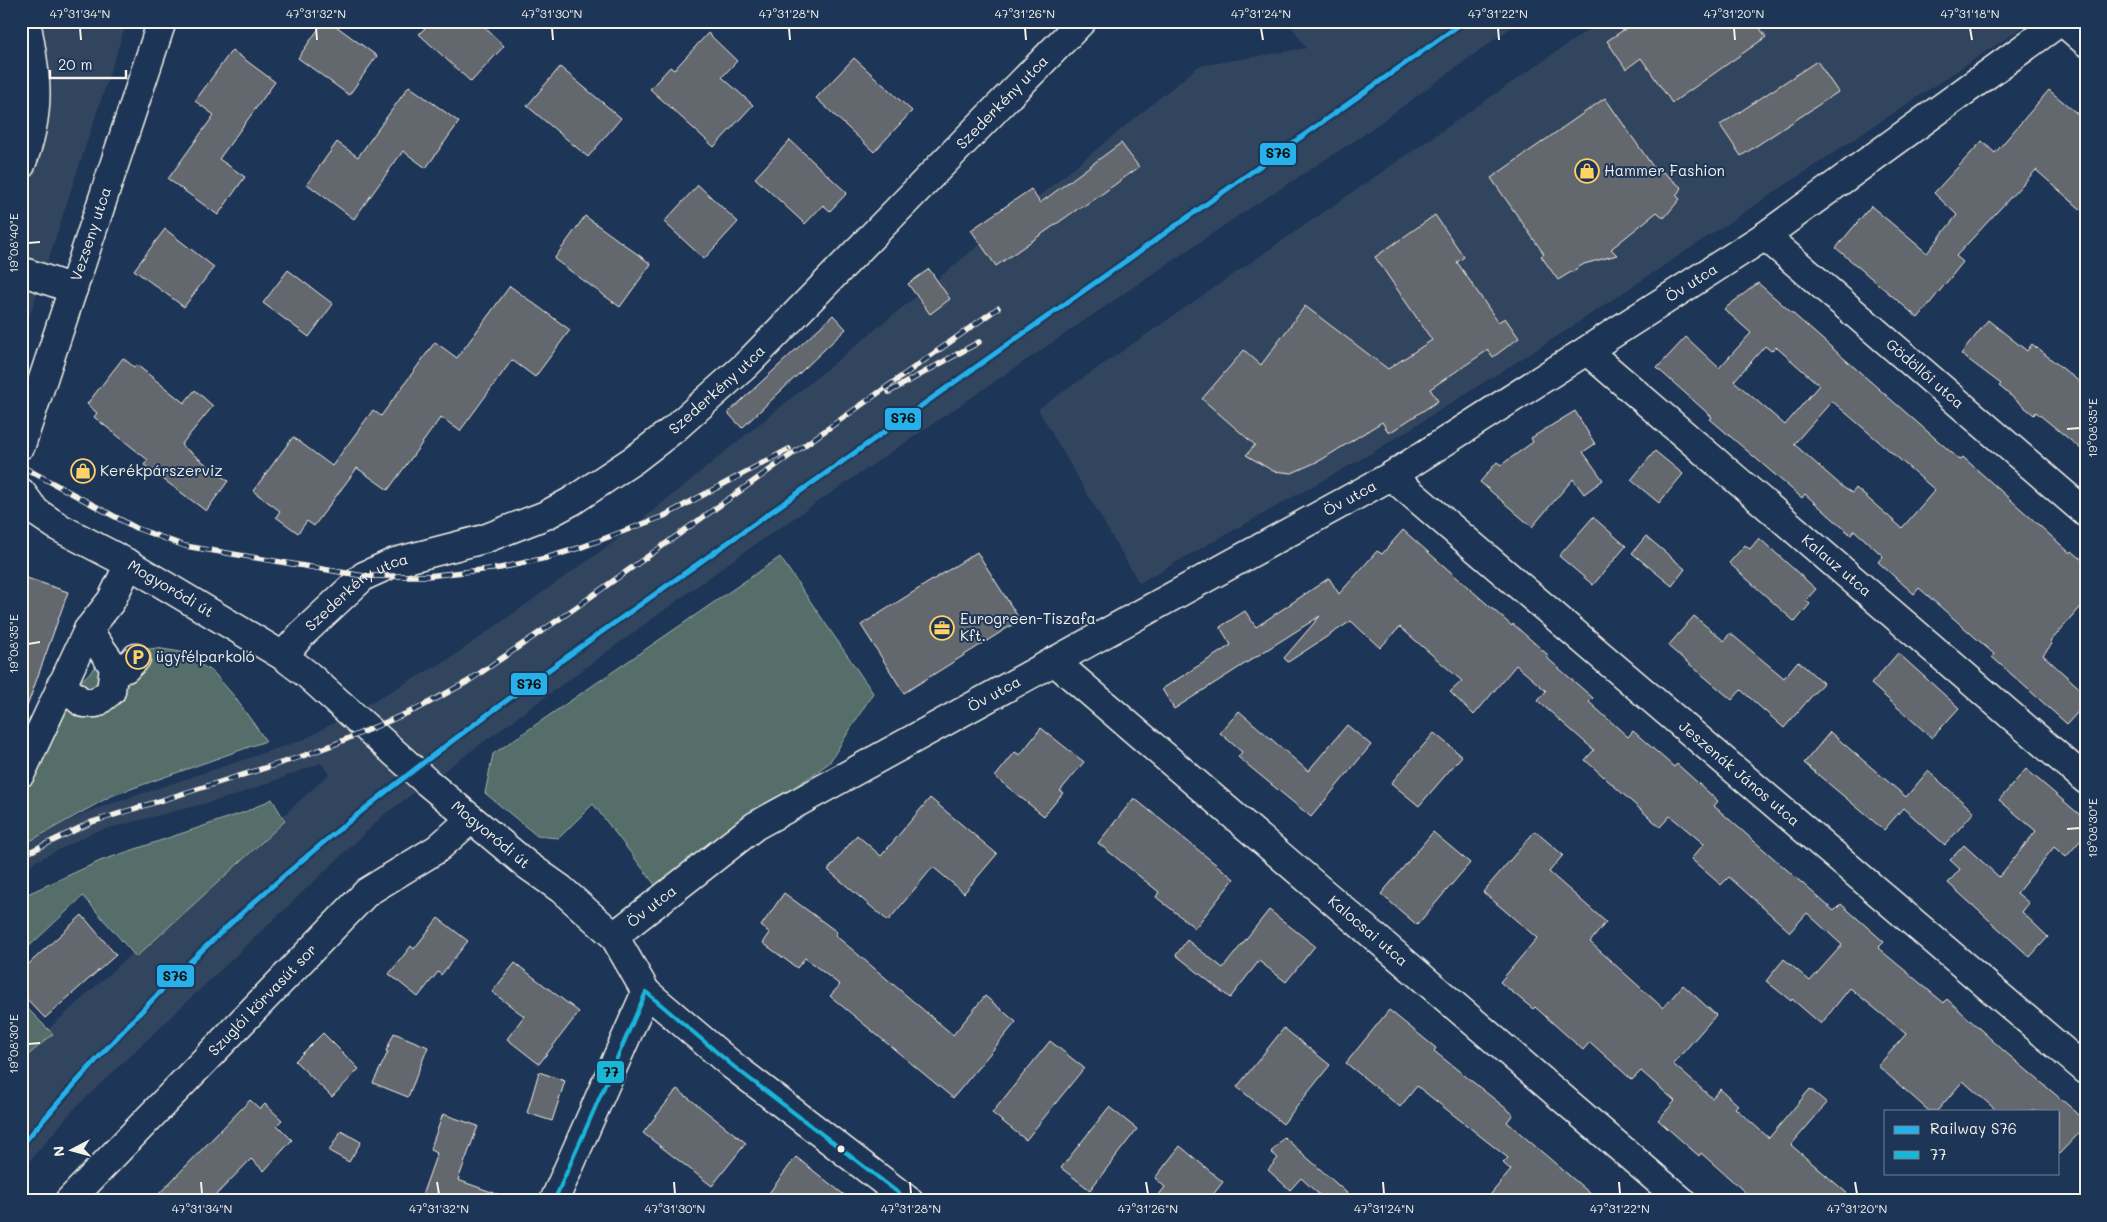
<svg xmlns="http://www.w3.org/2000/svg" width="2107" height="1222" font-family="Mali,sans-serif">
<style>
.built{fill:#32445e}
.green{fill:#556e6b;stroke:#a4b0aa}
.building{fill:#64676e;stroke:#f4f1e8;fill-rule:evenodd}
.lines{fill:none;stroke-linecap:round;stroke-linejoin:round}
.minor-casing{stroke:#f4f1e8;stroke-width:31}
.minor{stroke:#1d3557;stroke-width:28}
.rail-casing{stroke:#f4f1e8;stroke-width:5.5}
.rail{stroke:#1d3557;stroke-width:4;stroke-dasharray:11;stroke-linecap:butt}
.bus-1-casing{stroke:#1d3557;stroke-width:8}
.bus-1{stroke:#1ab6d8;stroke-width:4}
.rail-1-casing{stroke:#1d3557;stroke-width:9}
.rail-1{stroke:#26b1eb;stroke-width:5}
.ticks{fill:none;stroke:#f4f1e8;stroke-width:2}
.bus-dot{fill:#f4f1e8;stroke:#1d3557;stroke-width:2}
.labels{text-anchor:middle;stroke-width:4;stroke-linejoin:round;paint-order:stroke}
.street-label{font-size:15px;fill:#f4f1e8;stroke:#1d3557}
.poi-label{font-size:15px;fill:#f4f1e8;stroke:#1d3557;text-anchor:start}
.line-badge{stroke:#1d3557;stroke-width:2}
.pale-badge-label{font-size:14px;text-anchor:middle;font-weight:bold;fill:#111}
.neatline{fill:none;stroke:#f4f1e8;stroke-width:2}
.ticks-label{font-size:12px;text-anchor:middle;fill:#f4f1e8}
</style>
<rect width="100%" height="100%" fill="#1d3557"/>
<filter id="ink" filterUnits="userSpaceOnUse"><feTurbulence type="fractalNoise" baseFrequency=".02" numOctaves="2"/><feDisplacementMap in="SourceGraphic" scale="10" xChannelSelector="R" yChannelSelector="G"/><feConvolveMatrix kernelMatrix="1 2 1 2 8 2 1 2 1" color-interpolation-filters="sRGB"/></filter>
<g filter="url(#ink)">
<!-- built -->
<path class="built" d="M 21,21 L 127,21 L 21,342 Z
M 1297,21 L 1520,21 L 1362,136 L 1241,214 L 737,557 L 385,814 L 73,1110 L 21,1171 L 21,1054 L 329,774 L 321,763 L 234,796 L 94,832 L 21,869 L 21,843 L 90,811 L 305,739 L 449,659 L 618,539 L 1199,66 L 1306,48 L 1291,25 Z
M 1601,21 L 2032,21 L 1564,332 L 1372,453 L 1139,583 L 1038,409 Z"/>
<!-- green -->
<path class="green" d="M 780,557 L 873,693 L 829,763 L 656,886 L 593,804 L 559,838 L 537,836 L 485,793 L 493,754 Z
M 156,648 L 181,652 L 214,673 L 234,696 L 266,741 L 111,796 L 21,846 L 21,787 L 55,706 L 100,663 L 120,654 Z
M 272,799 L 285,821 L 136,957 L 83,896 L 21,954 L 21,897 L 100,861 L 245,812 Z
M 21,1002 L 53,1034 L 21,1061 Z"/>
<!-- building -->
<path class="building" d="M 324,21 L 329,21 L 377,56 L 349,95 L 298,58 Z
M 432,21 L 478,21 L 504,46 L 471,82 L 419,34 Z
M 1637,21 L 1755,21 L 1766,37 L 1672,103 L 1641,58 L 1626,69 L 1607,41 Z
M 708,33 L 737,61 L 722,77 L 753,105 L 714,147 L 650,89 L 670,67 L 674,70 Z
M 232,50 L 275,82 L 219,159 L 245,177 L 218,215 L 168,179 L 214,115 L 195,101 Z
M 854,58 L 912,111 L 874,152 L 816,98 Z
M 1817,61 L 1838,92 L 1741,156 L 1720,125 Z
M 560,67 L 621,118 L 588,157 L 527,106 Z
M 409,86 L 459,122 L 426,168 L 403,151 L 354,219 L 307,184 L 337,142 L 358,157 Z
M 2049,90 L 2086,121 L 2086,214 L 2036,170 L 1956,256 L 1963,262 L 1918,318 L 1836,248 L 1871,206 L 1927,253 L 1957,215 L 1934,193 L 1982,141 L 1995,153 Z
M 1605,98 L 1658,174 L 1663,172 L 1682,188 L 1676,195 L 1680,199 L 1664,218 L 1657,212 L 1611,249 L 1617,255 L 1584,264 L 1558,280 L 1541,256 L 1544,254 L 1491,178 Z
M 790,140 L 847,193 L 830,211 L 823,205 L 805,224 L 755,178 Z
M 1121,143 L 1139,167 L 1084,207 L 1082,206 L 996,266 L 971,230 L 1031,189 L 1040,203 Z
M 698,185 L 738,222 L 704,259 L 664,222 Z
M 1435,215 L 1464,257 L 1457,262 L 1498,322 L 1505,318 L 1519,338 L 1493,357 L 1488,350 L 1430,389 L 1438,401 L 1389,433 L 1382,422 L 1321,460 L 1292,473 L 1273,471 L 1246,455 L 1255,445 L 1202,399 L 1244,350 L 1261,365 L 1305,306 L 1388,369 L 1432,340 L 1375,257 Z
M 585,216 L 651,264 L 620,307 L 554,259 Z
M 165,229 L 214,267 L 184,307 L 134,270 Z
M 929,269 L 950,299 L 930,314 L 908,284 Z
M 288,270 L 333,304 L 309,337 L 263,303 Z
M 1758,283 L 1960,460 L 1963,457 L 2070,553 L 2072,551 L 2086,563 L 2086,601 L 2050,642 L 2052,644 L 2043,655 L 2086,694 L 2086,703 L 2067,724 L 1992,657 L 1994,654 L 1919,588 L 1914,594 L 1878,562 L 1883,556 L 1854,530 L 1851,535 L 1805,494 L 1802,498 L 1710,419 L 1712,417 L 1657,368 L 1686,337 L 1719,368 L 1751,333 L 1724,309 ZM 1765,346 L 1771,351 L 1776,347 L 1819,385 L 1785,425 L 1734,381 ZM 1832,401 L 1935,490 L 1902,528 L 1856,488 L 1852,493 L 1844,488 L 1794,444 Z
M 510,286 L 570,330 L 535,377 L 512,360 L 460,431 L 441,417 L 388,490 L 357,468 L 314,526 L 307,521 L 298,533 L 276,517 L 280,511 L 253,491 L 293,437 L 332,466 L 373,410 L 381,416 L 435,342 L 457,358 Z
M 833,315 L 846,329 L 742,428 L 728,413 Z
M 1988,320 L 2027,351 L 2032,344 L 2086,387 L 2086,453 L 2036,412 L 2034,415 L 1999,386 L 2001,384 L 1961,354 Z
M 123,358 L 134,367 L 137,365 L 184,403 L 195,390 L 213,406 L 181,445 L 228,481 L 206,511 L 144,465 L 148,460 L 94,417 L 97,413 L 87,404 Z
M 1575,411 L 1595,444 L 1583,452 L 1603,480 L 1584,494 L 1573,479 L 1532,527 L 1480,482 L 1497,462 L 1501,465 L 1533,442 L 1531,438 Z
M 1655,451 L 1683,474 L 1659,503 L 1631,480 Z
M 1593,517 L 1626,546 L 1593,585 L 1559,556 Z
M 1403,530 L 1512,626 L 1513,624 L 1548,655 L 1546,657 L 1593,698 L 1589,702 L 1628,737 L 1633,731 L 1674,767 L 1677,764 L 1718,801 L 1714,806 L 1834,911 L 1841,904 L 1884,942 L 1878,948 L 1944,1003 L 1947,999 L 2004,1051 L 2075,1111 L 2086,1122 L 2086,1126 L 2058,1155 L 2058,1111 L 1997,1111 L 1963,1081 L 1937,1111 L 1929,1111 L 1878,1066 L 1906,1034 L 1850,988 L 1821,1024 L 1792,999 L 1791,1001 L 1766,981 L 1784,959 L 1810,981 L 1842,945 L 1807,913 L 1790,932 L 1729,877 L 1721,885 L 1691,859 L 1704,844 L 1670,816 L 1660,827 L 1585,760 L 1594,750 L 1538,701 L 1546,691 L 1516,665 L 1474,715 L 1450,692 L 1462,681 L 1400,627 L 1380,648 L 1351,621 L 1288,662 L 1284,658 L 1320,616 L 1174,709 L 1162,689 L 1231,645 L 1220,627 L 1245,611 L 1256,627 L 1329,578 L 1339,594 L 1377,551 L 1382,554 Z
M 1646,536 L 1685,569 L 1672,586 L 1632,553 Z
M 1759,538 L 1816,589 L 1806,600 L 1810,604 L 1795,622 L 1729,563 L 1745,545 L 1750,549 Z
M 977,552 L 1020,620 L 904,693 L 861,625 Z
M 21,576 L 68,592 L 24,715 L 21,715 Z
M 1694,616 L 1724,641 L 1730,633 L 1784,678 L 1798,661 L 1823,683 L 1784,728 L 1741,690 L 1732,700 L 1668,646 Z
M 1898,653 L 1959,708 L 1932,738 L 1871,684 Z
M 1239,711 L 1308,771 L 1347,725 L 1371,745 L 1311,817 L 1238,757 L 1242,752 L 1220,733 Z
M 1041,728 L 1084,762 L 1060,791 L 1063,793 L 1044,816 L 995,777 L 1015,752 L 1020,755 Z
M 1830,732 L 1906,797 L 1928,771 L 1974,812 L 1945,845 L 1903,808 L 1884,830 L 1804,763 Z
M 1434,733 L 1462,756 L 1419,806 L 1391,783 Z
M 2026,769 L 2086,820 L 2086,834 L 2066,857 L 2054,847 L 2017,893 L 2029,903 L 2022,912 L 2048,937 L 2030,957 L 1948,883 L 1960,869 L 1950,860 L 1964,845 L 1999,877 L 2036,831 L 1999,800 Z
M 930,798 L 997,854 L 964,893 L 933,867 L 888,921 L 828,870 L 857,835 L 881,856 Z
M 1134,798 L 1234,879 L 1195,928 L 1156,897 L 1159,892 L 1098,843 Z
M 1535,831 L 1563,855 L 1549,872 L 1606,922 L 1590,942 L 1663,1008 L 1683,985 L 1716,1015 L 1673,1064 L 1712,1098 L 1720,1089 L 1738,1105 L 1735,1108 L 1769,1138 L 1810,1089 L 1827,1103 L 1791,1145 L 1856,1201 L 1755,1201 L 1701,1153 L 1699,1156 L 1658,1120 L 1675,1101 L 1641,1071 L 1632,1080 L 1590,1042 L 1583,1050 L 1535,1007 L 1533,1009 L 1500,982 L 1537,938 L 1483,892 Z
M 1433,832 L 1470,863 L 1417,925 L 1381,894 Z
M 784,893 L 837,932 L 835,935 L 953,1035 L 985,996 L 1016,1022 L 953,1098 L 830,996 L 840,985 L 805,958 L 797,968 L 763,943 L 770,933 L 761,926 Z
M 1269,910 L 1315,946 L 1286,982 L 1259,961 L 1230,998 L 1176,955 L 1187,940 L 1223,968 Z
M 82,915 L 116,955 L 45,1018 L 21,993 L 21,971 Z
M 438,918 L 468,941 L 441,975 L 438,972 L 418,997 L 389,974 L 411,946 L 414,949 Z
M 515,963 L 579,1012 L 539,1064 L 507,1039 L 524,1016 L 492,992 Z
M 1389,1010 L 1436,1048 L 1434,1051 L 1513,1114 L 1507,1122 L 1599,1201 L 1485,1201 L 1511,1170 L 1503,1163 L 1508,1158 L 1417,1086 L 1400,1107 L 1346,1063 Z
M 1284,1028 L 1330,1065 L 1283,1124 L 1237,1087 Z
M 323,1033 L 359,1069 L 332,1097 L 295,1061 Z
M 394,1033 L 428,1047 L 408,1097 L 373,1083 L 388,1052 L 386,1051 Z
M 1050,1041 L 1084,1068 L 1026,1140 L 992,1113 Z
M 539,1072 L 565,1081 L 552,1121 L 527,1113 Z
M 677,1089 L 746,1143 L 712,1186 L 643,1133 Z
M 250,1100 L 260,1109 L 265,1104 L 282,1120 L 277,1125 L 292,1140 L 264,1171 L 251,1159 L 210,1201 L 152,1201 Z
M 1109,1107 L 1137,1129 L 1090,1190 L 1061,1168 Z
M 443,1114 L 478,1126 L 458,1180 L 508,1198 L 508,1201 L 420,1201 L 437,1153 L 430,1150 Z
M 341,1131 L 361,1142 L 349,1162 L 329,1151 Z
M 1284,1137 L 1356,1201 L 1326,1201 L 1301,1178 L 1290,1190 L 1268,1170 L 1278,1158 L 1271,1152 Z
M 1180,1146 L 1223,1182 L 1208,1201 L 1154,1201 L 1165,1187 L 1155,1178 Z
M 796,1157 L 852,1201 L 763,1201 Z"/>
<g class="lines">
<!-- minor casing -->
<g class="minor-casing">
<g id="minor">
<path d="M 2062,21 L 2086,42"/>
<path d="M 21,165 C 42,111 37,76 26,21"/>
<path id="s1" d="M 1765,236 L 2086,513"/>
<path d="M 21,271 L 73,289"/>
<path id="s2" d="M 1587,351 L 2086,780"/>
<path id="s3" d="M 21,445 L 162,21"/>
<path id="s4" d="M 1391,476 L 2086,1070"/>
<path id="s5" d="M 21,492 L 36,512 L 60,528 L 129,564 L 283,656 L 308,675 L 427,782 L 527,865 L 561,889 L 614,936 L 646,992 L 733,1066 L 909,1201"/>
<path d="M 88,630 L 114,667 L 126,668 L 136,658"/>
<path id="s6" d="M 283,656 L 302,634 L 364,576 L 395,562 L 484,539 L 546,515 L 572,501 L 635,459 L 674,429 L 746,365 L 1082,21"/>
<path id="s7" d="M 1054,661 L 1682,1201"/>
<path d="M 61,685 L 83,703 L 96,703 L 111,691 L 114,667"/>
<path d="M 21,773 L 88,630 L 111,601 L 129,564"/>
<path id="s8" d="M 614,936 L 755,826 L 1391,476 L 1765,236 L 2061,21"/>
<path id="s9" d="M 69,1201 L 367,892 L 437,849 L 471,819"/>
<path d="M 554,1201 L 646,992"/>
</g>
</g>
<!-- minor -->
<use href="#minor" class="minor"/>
<!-- rail casing -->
<g class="rail-casing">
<path id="rail" d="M 889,392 L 979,342
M 21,466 L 136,528 L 185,546 L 364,576 L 427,576 L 500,568 L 546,558 L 582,547 L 664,516 L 789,449
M 21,856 L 92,822 L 300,757 L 335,744 L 419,708 L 467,682 L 558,620 L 998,308"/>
</g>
<!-- rail -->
<use href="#rail" class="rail"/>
<!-- bus-1 casing -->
<g class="bus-1-casing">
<path id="bus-1" d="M 554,1201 L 646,992 L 733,1066 L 909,1201"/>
</g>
<!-- bus-1 -->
<use href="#bus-1" class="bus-1"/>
<!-- rail-1 casing -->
<g class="rail-1-casing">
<path id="rail-1" d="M 21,1146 C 90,1065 162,985 241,914 C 354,811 477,721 600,633 L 1465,21"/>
</g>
<!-- rail-1 -->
<use href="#rail-1" class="rail-1"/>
</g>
</g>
<!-- ticks -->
<path class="ticks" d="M 80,28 L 81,40M 316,28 L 317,40M 552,28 L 553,40M 789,28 L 790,40M 1025,28 L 1026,40M 1261,28 L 1263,40M 1498,28 L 1499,40M 1734,28 L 1735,40M 1970,28 L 1972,40M 28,243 L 40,242M 2067,429 L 2080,428M 28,644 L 40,642M 2067,829 L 2080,828M 28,1044 L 40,1043M 201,1182 L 202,1194M 437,1182 L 439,1194M 674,1182 L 675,1194M 910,1182 L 911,1194M 1146,1182 L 1148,1194M 1383,1182 L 1384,1194M 1619,1182 L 1620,1194M 1855,1182 L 1857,1194"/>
<!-- icons -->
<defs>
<g id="shop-ring" transform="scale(1.25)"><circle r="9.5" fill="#1d3557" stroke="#ffd166" stroke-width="1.5"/><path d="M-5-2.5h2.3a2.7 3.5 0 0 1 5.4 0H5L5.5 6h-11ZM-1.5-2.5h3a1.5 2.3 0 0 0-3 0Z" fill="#ffd166"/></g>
<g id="office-ring" transform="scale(1.25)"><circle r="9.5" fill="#1d3557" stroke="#ffd166" stroke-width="1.5"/><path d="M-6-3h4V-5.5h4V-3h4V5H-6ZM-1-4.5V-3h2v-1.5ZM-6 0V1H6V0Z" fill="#ffd166"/></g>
<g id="parking-ring" transform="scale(1.25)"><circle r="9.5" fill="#1d3557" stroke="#ffd166" stroke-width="1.5"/><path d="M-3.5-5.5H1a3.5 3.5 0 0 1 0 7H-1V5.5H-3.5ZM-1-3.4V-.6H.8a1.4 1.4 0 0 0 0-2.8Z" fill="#ffd166"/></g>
</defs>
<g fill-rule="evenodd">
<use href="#shop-ring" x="1587" y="171"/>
<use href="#shop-ring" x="83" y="471"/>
<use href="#office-ring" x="942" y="628"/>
<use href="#parking-ring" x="138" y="657"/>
</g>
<!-- markers -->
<circle class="bus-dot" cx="841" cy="1149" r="4.5"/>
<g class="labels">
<!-- street labels -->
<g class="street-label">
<text dy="5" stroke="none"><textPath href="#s6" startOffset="924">Szederkény utca</textPath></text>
<text dy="5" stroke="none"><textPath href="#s3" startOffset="222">Vezseny utca</textPath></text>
<text dy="5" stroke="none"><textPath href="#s8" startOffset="1262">Öv utca</textPath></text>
<text dy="5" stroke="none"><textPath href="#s1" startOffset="211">Gödöllői utca</textPath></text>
<text dy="5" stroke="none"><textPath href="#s6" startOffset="519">Szederkény utca</textPath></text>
<text dy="5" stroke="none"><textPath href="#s8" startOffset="858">Öv utca</textPath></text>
<text dy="5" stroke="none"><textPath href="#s2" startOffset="329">Kalauz utca</textPath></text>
<text dy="5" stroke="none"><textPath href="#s5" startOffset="180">Mogyoródi út</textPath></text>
<text dy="5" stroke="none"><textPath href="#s6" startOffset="99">Szederkény utca</textPath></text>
<text dy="5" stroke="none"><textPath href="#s8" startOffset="452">Öv utca</textPath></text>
<text dy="5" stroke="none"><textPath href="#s4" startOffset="458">Jeszenák János utca</textPath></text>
<text dy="5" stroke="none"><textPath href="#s5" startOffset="585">Mogyoródi út</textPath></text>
<text dy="5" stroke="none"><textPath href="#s8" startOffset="48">Öv utca</textPath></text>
<text dy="5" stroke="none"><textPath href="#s7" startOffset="414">Kalocsai utca</textPath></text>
<text dy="5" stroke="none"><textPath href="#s9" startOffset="279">Szuglói körvasút sor</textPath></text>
</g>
<!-- poi labels -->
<g class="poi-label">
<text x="1604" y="176">Hammer Fashion</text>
<text x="100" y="476">Kerékpárszerviz</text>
<text x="960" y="624">Eurogreen-Tiszafa<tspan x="960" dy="17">Kft.</tspan></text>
<text x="156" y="662">ügyfélparkoló</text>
</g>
</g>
<g class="line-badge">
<rect x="1259" y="142" width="38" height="24" rx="5" fill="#26b1eb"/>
<rect x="884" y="407" width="38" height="24" rx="5" fill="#26b1eb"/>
<rect x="510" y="672" width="38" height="24" rx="5" fill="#26b1eb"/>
<rect x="156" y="964" width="39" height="24" rx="5" fill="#26b1eb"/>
<rect x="596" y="1060" width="29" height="24" rx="5" fill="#1ab6d8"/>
</g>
<g class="pale-badge-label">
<text x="1278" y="158">S76</text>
<text x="903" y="423">S76</text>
<text x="529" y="689">S76</text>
<text x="175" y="981">S76</text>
<text x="611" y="1077">77</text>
</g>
<!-- margin -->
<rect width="2107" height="1222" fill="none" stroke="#1d3557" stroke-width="55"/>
<!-- legend -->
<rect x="1884" y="1110" width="175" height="65" fill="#1d3557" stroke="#738091"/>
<rect x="1894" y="1126" width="25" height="8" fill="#26b1eb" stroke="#738091"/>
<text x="1930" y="1134" font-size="15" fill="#f4f1e8">Railway S76</text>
<rect x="1894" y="1151" width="25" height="8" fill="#1ab6d8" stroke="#738091"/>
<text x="1930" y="1160" font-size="15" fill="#f4f1e8">77</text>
<!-- north arrow -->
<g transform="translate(72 1150) rotate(264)" stroke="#1d3557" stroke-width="4" paint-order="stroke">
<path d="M0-4L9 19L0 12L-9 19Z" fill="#f4f1e8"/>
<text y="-8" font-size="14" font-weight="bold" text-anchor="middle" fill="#f4f1e8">N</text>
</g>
<!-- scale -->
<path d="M50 70v8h76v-8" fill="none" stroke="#f4f1e8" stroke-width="2.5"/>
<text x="58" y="70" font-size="15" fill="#f4f1e8" stroke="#1d3557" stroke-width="4" paint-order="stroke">20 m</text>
<rect x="28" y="28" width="2052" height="1166" class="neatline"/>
<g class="ticks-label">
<text x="80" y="18">47°31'34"N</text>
<text x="316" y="18">47°31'32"N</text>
<text x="552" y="18">47°31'30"N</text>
<text x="789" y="18">47°31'28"N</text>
<text x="1025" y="18">47°31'26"N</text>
<text x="1261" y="18">47°31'24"N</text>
<text x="1498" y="18">47°31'22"N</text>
<text x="1734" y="18">47°31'20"N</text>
<text x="1970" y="18">47°31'18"N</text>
<text transform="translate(14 243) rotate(-90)" y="4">19°08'40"E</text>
<text transform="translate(2093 428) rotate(-90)" y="4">19°08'35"E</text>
<text transform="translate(14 644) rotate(-90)" y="4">19°08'35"E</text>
<text transform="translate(2093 828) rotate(-90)" y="4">19°08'30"E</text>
<text transform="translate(14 1044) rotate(-90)" y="4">19°08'30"E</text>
<text x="202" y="1213">47°31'34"N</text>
<text x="439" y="1213">47°31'32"N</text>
<text x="675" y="1213">47°31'30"N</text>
<text x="911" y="1213">47°31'28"N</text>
<text x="1148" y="1213">47°31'26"N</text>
<text x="1384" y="1213">47°31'24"N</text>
<text x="1620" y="1213">47°31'22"N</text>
<text x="1857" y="1213">47°31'20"N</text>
</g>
</svg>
